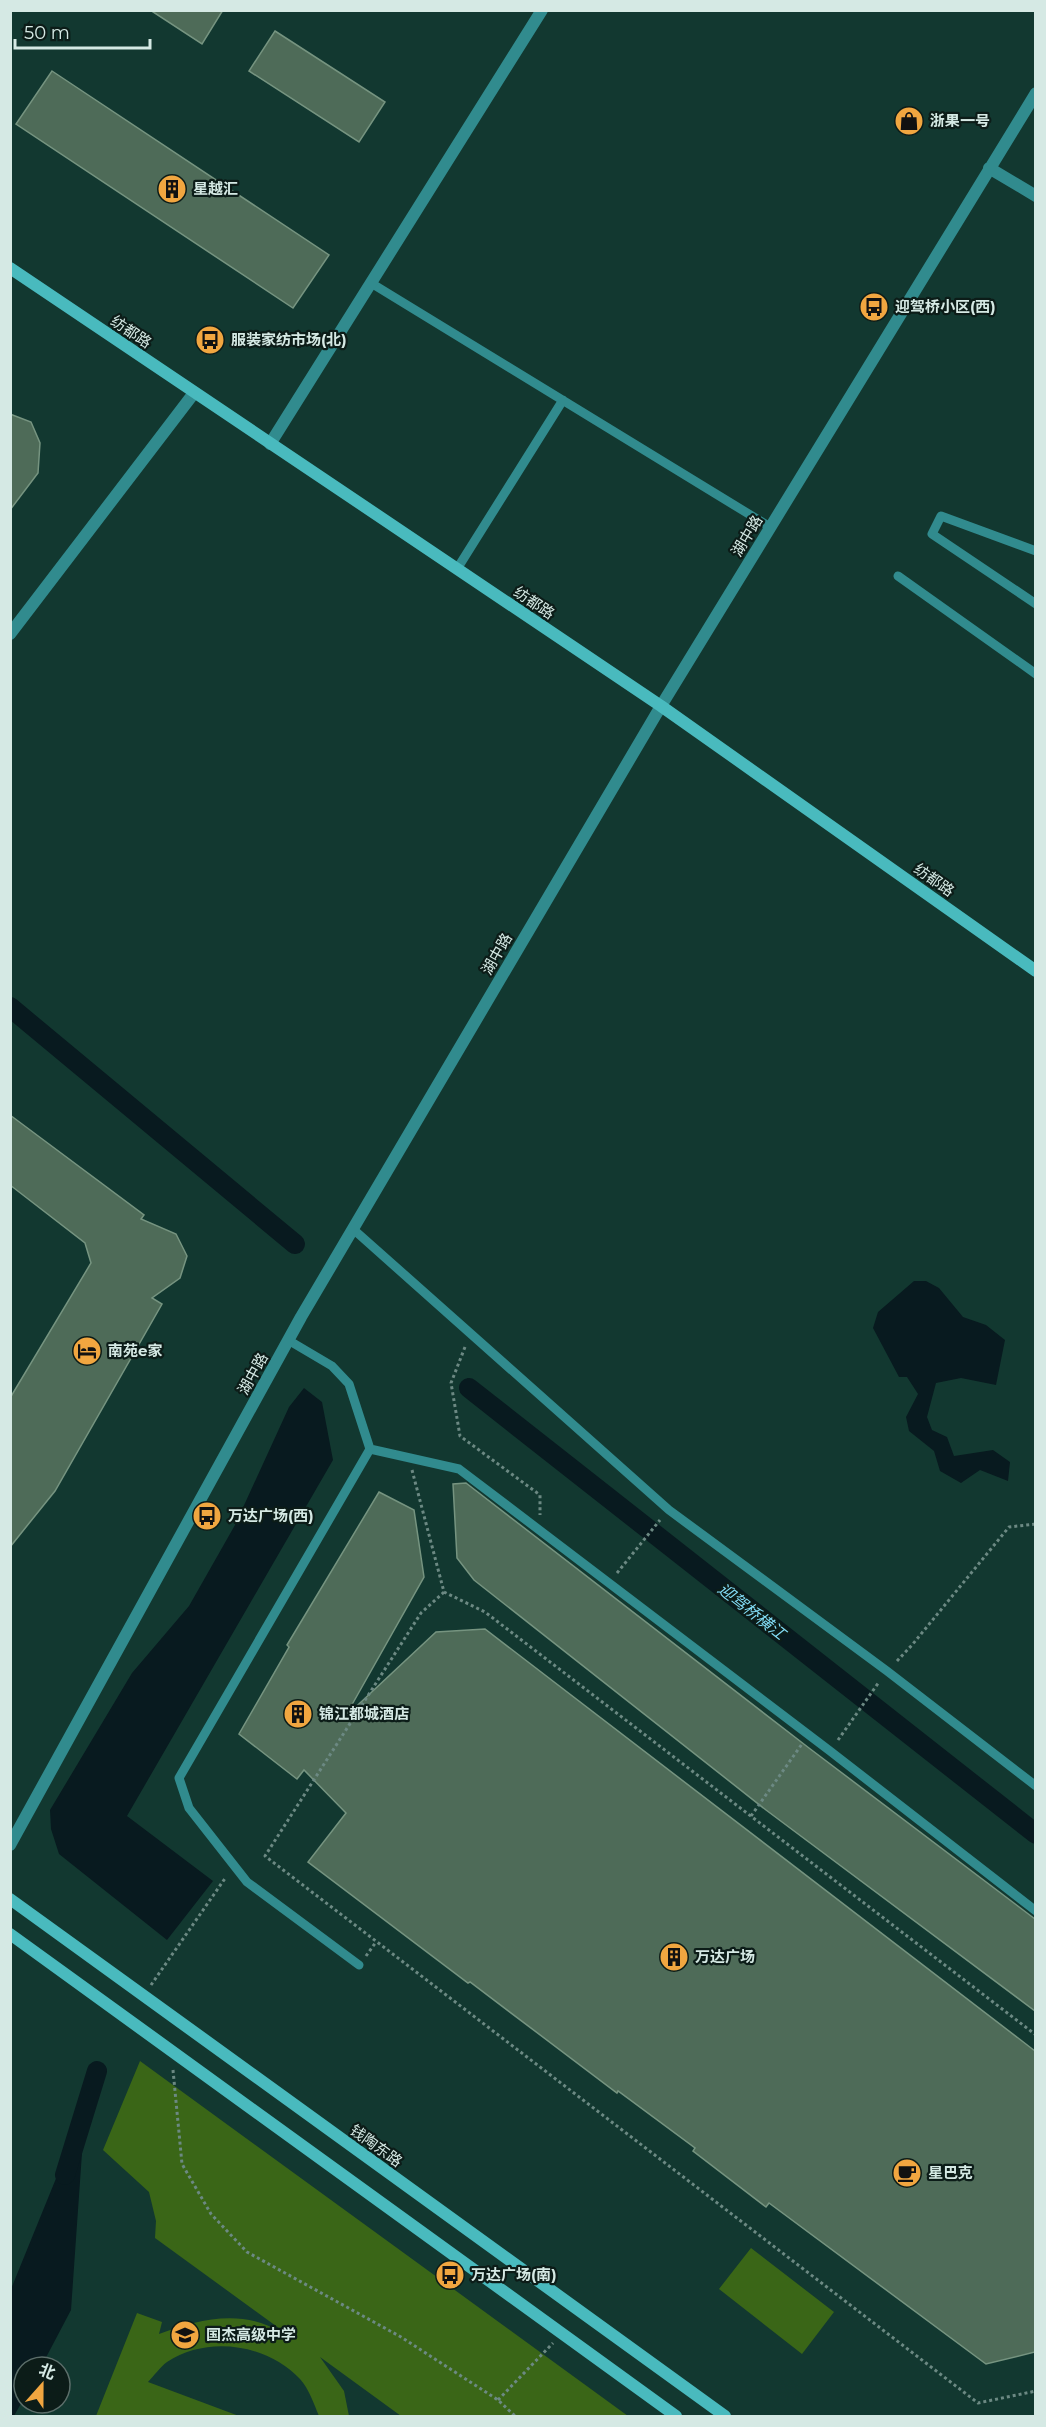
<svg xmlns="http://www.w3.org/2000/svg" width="1046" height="2427" font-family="Montserrat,'Noto Sans SC',sans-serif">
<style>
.green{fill:#3a6617}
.water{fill:#081a1f}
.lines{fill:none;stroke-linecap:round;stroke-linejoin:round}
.canal{stroke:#081a1f;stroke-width:20}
.building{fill:#4e6b58;stroke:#769480;stroke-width:1.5}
.path{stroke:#6c8983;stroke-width:3;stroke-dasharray:3 3;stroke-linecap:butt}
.lane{stroke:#318b8e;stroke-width:9}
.street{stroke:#318b8e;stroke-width:12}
.secondary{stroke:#49babe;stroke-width:12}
.labels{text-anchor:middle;stroke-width:4.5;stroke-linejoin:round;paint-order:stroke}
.poi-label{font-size:15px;font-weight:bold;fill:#d5e9e4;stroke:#0c1c18;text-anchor:start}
.street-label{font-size:15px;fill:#d5e9e4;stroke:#0c1c18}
.water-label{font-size:16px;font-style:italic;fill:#83ddf7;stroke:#0c1c18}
</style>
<rect width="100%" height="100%" fill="#123830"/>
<!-- green -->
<path class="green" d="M 140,2061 L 628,2416 L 401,2416 L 320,2357 L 344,2391 L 349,2416 L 319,2416 C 314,2404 309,2389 300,2379 C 267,2344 208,2335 167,2362 C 160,2367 154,2376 148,2382 L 239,2416 L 96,2416 L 137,2313 L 162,2322 L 159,2334 C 191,2322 227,2312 261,2323 C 270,2326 278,2331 287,2334 L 155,2238 L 156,2221 L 149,2192 L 103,2150 Z
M 751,2248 L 834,2312 L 802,2354 L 719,2289 Z"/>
<!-- water -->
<path class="water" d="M 914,1281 L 926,1281 L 939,1288 L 963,1317 L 986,1325 L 1005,1340 L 996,1385 L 961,1378 L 936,1383 L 927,1417 L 932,1430 L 947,1437 L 954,1456 L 993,1450 L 1010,1462 L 1008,1481 L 980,1470 L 961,1483 L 940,1471 L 934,1451 L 909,1431 L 906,1417 L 918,1394 L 907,1377 L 899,1377 L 873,1328 L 878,1312 Z
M 304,1388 L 322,1402 L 333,1460 L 127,1816 L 213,1881 L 167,1940 L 59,1854 L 51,1829 L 50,1810 L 132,1673 L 189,1606 L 235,1525 L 289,1407 Z
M 68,2149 L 82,2153 L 71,2310 L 41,2367 L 24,2367 L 24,2398 L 14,2416 L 11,2416 L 11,2289 Z"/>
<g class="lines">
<!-- canal -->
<path class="canal" d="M 10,1007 L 295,1244
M 469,1388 L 1036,1834
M 65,2175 L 97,2071"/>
</g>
<!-- building -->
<path class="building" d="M 150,10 L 223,10 L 202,44 Z
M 275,31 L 385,102 L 359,142 L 249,71 Z
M 52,71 L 329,255 L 293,308 L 16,124 Z
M 10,414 L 31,422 L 40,443 L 38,473 L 10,510 Z
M 10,1115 L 144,1215 L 141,1219 L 176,1234 L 187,1256 L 180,1278 L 152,1298 L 162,1304 L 55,1491 L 10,1547 L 10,1398 L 91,1263 L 85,1243 L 10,1185 Z
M 466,1483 L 809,1748 L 1035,1919 L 1035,2011 L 766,1810 L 474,1580 L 457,1558 L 453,1484 Z
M 379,1492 L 414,1510 L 424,1577 L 345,1717 L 436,1632 L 485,1629 L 1035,2051 L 1035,2352 L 986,2364 L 769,2203 L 766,2207 L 693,2151 L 695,2148 L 618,2091 L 617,2093 L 470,1982 L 468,1983 L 308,1862 L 346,1813 L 304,1770 L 297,1779 L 239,1734 L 289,1647 L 287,1645 Z"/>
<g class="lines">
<!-- path -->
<path class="path" d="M 465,1347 L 451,1383 L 460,1436 L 540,1495 L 540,1515
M 412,1470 L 444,1592 L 485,1612 L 1036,2035
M 617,1573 L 660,1520
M 444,1592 L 421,1613 L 265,1856 L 978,2403 L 1036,2391
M 897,1661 L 912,1645 L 1009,1527 L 1036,1524
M 838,1740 L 879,1682
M 751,1816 L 802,1744
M 366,1956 L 376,1942
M 151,1985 L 226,1877
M 173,2070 L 182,2164 L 211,2214 L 247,2252 L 401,2337 L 498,2400 L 515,2416
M 498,2400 L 553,2343"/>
<!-- lane -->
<path class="lane" d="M 371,283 L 770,527
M 1036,551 L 941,516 L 932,534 L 1036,604
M 457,569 L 563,400
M 898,576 L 1036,674
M 353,1229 L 669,1510 L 887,1671 L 1036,1786
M 288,1340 L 332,1366 L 349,1384 L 370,1449 L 459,1469 L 830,1751 L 1036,1911
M 359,1965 L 247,1882 L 189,1808 L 179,1778 L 370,1449"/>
<!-- street -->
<path class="street" d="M 989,168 L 1036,196
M 270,444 L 542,10
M 10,634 L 194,393
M 10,1845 L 301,1317 L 661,706 L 1036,93"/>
<!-- secondary -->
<path class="secondary" d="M 10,268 L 661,706 L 1036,971
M 10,1899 L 725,2416
M 10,1934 L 676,2416"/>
</g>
<!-- icons -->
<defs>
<g id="shop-disc" transform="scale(1.5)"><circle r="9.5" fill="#f1a640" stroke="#0c1c18"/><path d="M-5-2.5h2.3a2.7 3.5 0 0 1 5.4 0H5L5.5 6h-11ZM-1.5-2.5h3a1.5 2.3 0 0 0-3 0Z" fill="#111"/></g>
<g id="building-disc" transform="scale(1.5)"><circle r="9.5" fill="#f1a640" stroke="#0c1c18"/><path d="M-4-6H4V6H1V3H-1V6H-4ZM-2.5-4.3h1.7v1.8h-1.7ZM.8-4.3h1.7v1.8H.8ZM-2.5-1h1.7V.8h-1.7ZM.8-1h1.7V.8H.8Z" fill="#111"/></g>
<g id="bus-disc" transform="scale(1.5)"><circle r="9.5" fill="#f1a640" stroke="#0c1c18"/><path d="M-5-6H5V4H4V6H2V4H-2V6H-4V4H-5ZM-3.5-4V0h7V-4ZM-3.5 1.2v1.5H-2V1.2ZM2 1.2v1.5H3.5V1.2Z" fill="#111"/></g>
<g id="hotel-disc" transform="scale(1.5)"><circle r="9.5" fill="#f1a640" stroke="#0c1c18"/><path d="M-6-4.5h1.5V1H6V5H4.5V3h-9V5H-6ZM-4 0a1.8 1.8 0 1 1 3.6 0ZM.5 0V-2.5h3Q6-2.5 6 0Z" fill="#111"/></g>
<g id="cafe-disc" transform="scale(1.5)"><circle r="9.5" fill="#f1a640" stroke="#0c1c18"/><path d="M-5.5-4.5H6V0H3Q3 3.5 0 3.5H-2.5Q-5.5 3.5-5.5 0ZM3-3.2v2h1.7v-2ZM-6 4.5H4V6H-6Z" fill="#111"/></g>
<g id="school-disc" transform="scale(1.5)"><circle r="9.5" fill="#f1a640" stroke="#0c1c18"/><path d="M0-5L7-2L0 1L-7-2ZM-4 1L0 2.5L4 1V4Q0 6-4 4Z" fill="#111"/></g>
</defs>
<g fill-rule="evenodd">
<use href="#shop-disc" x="909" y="121"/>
<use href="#building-disc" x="172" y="189"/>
<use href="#bus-disc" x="874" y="307"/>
<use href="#bus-disc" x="210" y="340"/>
<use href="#hotel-disc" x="87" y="1351"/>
<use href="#bus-disc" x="207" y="1516"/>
<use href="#building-disc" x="298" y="1714"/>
<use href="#building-disc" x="674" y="1957"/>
<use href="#cafe-disc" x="907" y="2173"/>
<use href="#bus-disc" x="450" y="2275"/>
<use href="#school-disc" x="185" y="2335"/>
</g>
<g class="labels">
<!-- poi labels -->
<g class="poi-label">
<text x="930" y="126">浙果一号</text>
<text x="193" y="194">星越汇</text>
<text x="895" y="312">迎驾桥小区(西)</text>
<text x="231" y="345">服装家纺市场(北)</text>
<text x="108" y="1356">南苑e家</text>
<text x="228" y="1521">万达广场(西)</text>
<text x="319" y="1719">锦江都城酒店</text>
<text x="695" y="1962">万达广场</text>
<text x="928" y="2178">星巴克</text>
<text x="471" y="2280">万达广场(南)</text>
<text x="206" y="2340">国杰高级中学</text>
</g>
<!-- street labels -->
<g class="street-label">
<text transform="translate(131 332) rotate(34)" y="5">纺都路</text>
<text transform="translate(747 536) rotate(-59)" y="5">湖中路</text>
<text transform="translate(534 603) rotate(34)" y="5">纺都路</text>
<text transform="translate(934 880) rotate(35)" y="5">纺都路</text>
<text transform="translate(497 954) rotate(-60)" y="5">湖中路</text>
<text transform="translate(253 1374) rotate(-61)" y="5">湖中路</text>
<text transform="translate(376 2146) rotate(36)" y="5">钱陶东路</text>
</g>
<!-- water labels -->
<g class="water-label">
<text transform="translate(752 1611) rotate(38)" y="6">迎驾桥横江</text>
</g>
</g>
<!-- border -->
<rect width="1046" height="2427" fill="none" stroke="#d5e9e4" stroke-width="24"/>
<!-- north arrow -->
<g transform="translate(42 2385) rotate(21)"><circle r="28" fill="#0c1c18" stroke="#5c6e6a" stroke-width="1.5"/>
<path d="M0-4.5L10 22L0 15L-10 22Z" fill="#f1a640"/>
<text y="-9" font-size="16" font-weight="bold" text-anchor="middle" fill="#d5e9e4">北</text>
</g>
<!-- scale -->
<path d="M15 39v9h135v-9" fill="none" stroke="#d5e9e4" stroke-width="3"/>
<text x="24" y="39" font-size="18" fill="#d5e9e4" stroke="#0c1c18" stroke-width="4.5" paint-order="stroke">50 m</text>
</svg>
